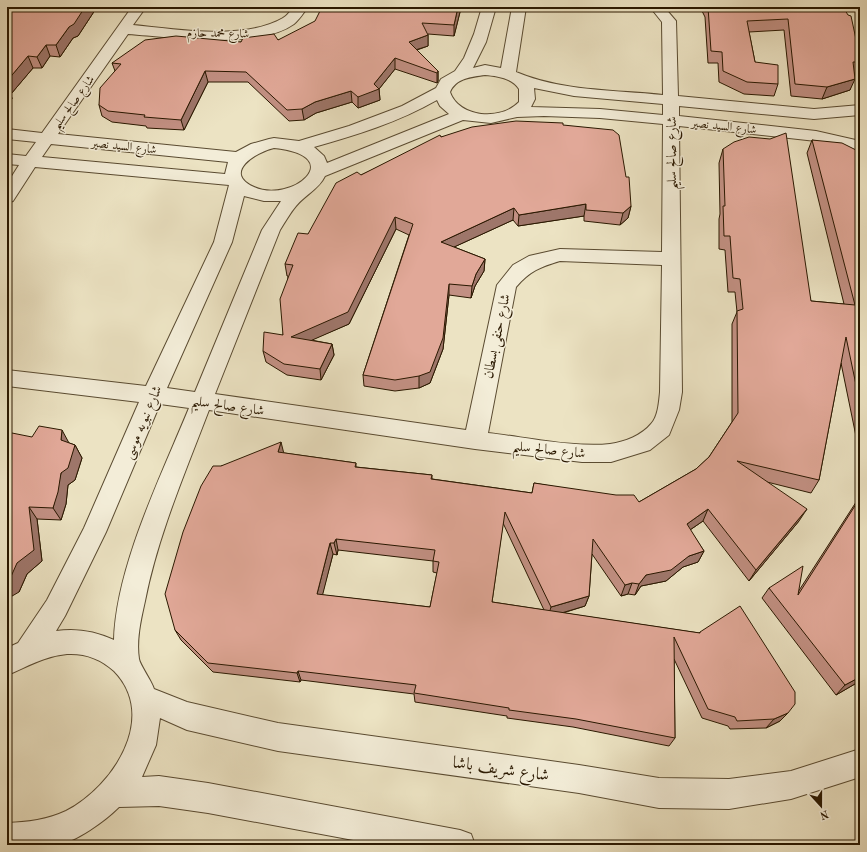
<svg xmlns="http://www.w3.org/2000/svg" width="867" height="852" font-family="'Old Standard TT',Amiri,serif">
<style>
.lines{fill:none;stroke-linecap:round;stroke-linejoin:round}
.minor-casing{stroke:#5a4b31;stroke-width:2}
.minor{fill:#f3edd8;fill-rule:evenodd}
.wall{fill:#c29083;stroke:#2a1800;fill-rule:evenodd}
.shaded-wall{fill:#9e766a;stroke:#2a1800}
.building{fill:#e1a898;stroke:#2a1800;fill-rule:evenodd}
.labels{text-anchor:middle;stroke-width:3;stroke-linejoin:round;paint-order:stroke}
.far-street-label{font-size:12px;fill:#2a1800;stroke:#f3edd8}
.street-label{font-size:14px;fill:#2a1800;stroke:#f3edd8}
.near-street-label{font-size:17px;fill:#2a1800;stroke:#f3edd8}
</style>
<rect width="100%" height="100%" fill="#ece3c3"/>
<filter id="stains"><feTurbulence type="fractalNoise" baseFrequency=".005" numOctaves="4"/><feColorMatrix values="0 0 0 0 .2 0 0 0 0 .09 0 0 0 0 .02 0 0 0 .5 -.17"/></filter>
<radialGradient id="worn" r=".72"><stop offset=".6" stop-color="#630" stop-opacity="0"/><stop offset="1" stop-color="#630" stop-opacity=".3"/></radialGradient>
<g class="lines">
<!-- minor casing -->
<g class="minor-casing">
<path id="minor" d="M 132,7 L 146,7 L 133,25 C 177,29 243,41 283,18 C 287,16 290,11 294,7 L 308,7 C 304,12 299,20 294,24 C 258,50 171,37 128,34 L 58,134 L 236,152 L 251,144 L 269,139 L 274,138 L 299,141 L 349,126 L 402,106 L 436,88 L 441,79 L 455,71 L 464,58 L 474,34 L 482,7 L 496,7 L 486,42 L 473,68 L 485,65 L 501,68 L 512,7 L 526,7 L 516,72 C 560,91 615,90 663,95 L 662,22 L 650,7 L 664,7 L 676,21 L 678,96 L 814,109 L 860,105 L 860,115 L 814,119 L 679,106 L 679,116 L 816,131 L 860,141 L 860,151 L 816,141 L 679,126 L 682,392 L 679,410 L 669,435 L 650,450 L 611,462 L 582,462 L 475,449 L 209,410 C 185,473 158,535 145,601 C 141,619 136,640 139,659 C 140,665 151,680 154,689 L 187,702 L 278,723 L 579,765 L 659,778 L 729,779 L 791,771 L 860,749 L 860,777 L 791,799 L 729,809 L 659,808 L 579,793 L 278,751 L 187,730 L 160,718 L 156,745 L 142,777 L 159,776 L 208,783 L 460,830 L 471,834 L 475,845 L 380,845 L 208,813 L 159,806 L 119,807 C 106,820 75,843 56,845 C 40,847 23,845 7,845 L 7,823 C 28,822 47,820 66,811 C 113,787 159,717 114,671 C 101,659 85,653 67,654 C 44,656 27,667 7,675 L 7,648 L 18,643 L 47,600 L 84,528 L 139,402 L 7,386 L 7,370 L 146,386 L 214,242 L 229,185 L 35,167 L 13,201 L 7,203 L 7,184 L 19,165 L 7,164 L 7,154 L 26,156 L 36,142 L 7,139 L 7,129 L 42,133 ZM 485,75 C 497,76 512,78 519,89 L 519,102 C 501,121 459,118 450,92 C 456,78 471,77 485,75 ZM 534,88 L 574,96 L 663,104 L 663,115 L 600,109 L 531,107 L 535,99 ZM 437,100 L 440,106 L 449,114 L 327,163 L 324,156 L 314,147 C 356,135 399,122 437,100 ZM 544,116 L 600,118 L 663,124 L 662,252 L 560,249 L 529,256 L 513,265 L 497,285 L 466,430 L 215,394 L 280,230 C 285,222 290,213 296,206 C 305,195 319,189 325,176 L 463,120 L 491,123 L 517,117 ZM 51,144 L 228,162 L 225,174 L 42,157 ZM 274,148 C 350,156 291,204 254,187 C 222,173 256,152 274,148 ZM 244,196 L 264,201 L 281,201 L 262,230 L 195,392 L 167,388 L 232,242 ZM 560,261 L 662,265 L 660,392 C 659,402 658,417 651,424 C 642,435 625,442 610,444 C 575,448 524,437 488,433 L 516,287 C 530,271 540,267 560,261 ZM 160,404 L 189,408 C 161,476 116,567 114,640 C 95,631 76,628 56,631 L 65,616 L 106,532 Z"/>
</g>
<!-- minor -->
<use href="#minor" class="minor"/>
</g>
<!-- wall -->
<path class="wall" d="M 7,7 L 97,7 L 78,36 L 73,38 L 60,57 L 50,56 L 42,68 L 33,68 L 11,94 L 12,99 L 7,102 Z
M 700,7 L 843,7 L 860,58 L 860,64 L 856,73 L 854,73 L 850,90 L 822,99 L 791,96 L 784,30 L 749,32 L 755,62 L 778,84 L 774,96 L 744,94 L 719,82 L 718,63 L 708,63 L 705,17 Z
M 460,12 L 454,36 L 428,34 L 428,46 L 417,50 L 438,71 L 438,81 L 437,83 L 395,69 L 379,89 L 380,100 L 358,108 L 352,102 L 316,113 L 304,120 L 289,121 L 248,82 L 208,82 L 184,130 L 147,128 L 146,126 L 112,122 L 102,116 L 99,105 L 115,71 L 112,63 L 241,42 L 278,40 Z
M 563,125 L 631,206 L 628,218 L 620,225 L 584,221 L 584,216 L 518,226 L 513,220 L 454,247 L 485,259 L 484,271 L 475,286 L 471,298 L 449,295 L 443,349 L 430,383 L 419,388 L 395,391 L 364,386 L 363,375 L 409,235 L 396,229 L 349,324 L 311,340 L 332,344 L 334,355 L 321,380 L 287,375 L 266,362 L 263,351 L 283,335 L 288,276 L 287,276 L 285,264 L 308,234 L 361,175 L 441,137 Z
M 812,140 L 860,152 L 860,450 L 859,451 L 841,363 L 819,480 L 811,493 L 767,482 L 799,521 L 749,581 L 703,521 L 690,530 L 704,551 L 698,562 L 683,567 L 666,581 L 641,586 L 635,595 L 628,594 L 621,596 L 592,554 L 589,596 L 585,606 L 563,613 L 699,633 L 700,632 L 780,721 L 766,728 L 730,729 L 728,726 L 702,718 L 674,659 L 675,738 L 669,746 L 573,727 L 507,718 L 507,716 L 415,702 L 414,694 L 301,680 L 300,682 L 213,672 L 181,640 L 175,630 L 221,466 L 284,453 L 356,463 L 356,467 L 432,475 L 432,479 L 532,493 L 534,483 L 639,502 L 696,469 L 709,457 L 732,422 L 732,324 L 737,312 L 735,292 L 728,292 L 725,250 L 719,249 L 719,219 L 720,214 L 719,163 L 723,149 L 811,301 L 844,304 L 807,153 ZM 503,523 L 544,610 L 492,602 ZM 338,550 L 433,561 L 433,572 L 437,573 L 430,607 L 322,595 L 333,554 L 337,555 Z
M 32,437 L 69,443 L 75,445 L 82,458 L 75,480 L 68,485 L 66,504 L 61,520 L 37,519 L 42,561 L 27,574 L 19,592 Z
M 860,496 L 860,681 L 836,695 L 762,598 L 769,588 L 798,592 Z"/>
<!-- shaded-wall -->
<path class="shaded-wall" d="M 85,7 L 97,7 L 78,36 L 73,38 L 60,57 L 56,45 L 69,27 Z
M 458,7 L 460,7 L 460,12 L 454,36 L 454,25 Z
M 428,35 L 428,46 L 409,52 L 409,42 Z
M 46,45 L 50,56 L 42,68 L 37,57 Z
M 28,56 L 33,68 L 11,94 L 12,99 L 7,102 L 7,81 Z
M 395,58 L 395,69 L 379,89 L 380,100 L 358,108 L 358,97 L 374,84 Z
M 205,71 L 208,82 L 184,130 L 181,120 Z
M 438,71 L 438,81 L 437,83 L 437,73 Z
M 855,79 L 850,90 L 822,99 L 827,87 Z
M 351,91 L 352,102 L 316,113 L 304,120 L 302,109 L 315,102 Z
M 586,204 L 584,216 L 518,226 L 519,215 Z
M 631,206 L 628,218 L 620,225 L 623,213 Z
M 514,208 L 513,220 L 441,253 L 441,242 Z
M 395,217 L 396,229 L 349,324 L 294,348 L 291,337 Z
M 485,259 L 484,271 L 475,286 L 471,298 L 472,286 L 476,274 Z
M 449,284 L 449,295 L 443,349 L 430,383 L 419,388 L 419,376 Z
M 332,344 L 334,355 L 321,380 L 320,369 Z
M 62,430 L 69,443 L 68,453 L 61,440 Z
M 281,442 L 284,454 L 278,452 Z
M 75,445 L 82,458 L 75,480 L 68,485 L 66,504 L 61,520 L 53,508 L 61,473 Z
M 29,507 L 37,519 L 42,561 L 27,574 L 19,592 L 7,599 L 7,582 Z
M 708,509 L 703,521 L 681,536 L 687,524 Z
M 807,509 L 799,521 L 749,581 L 756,570 Z
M 336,539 L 338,550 L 337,555 L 334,543 Z
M 330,543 L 333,554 L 320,605 L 317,594 Z
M 704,551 L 698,562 L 683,567 L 666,581 L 641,586 L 635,595 L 639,584 L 646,575 L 689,556 Z
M 632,583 L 628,594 L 621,596 L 625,585 Z
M 589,596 L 585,606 L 548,617 L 551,607 Z
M 298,671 L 301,680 L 300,682 L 297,673 Z
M 860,677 L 860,681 L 836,695 L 845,685 Z
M 788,713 L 780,721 L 766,728 L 774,719 Z"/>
<!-- building -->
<path class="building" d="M 7,7 L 85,7 L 74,24 L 69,27 L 56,45 L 46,45 L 37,57 L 28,56 L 7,81 Z
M 322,7 L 458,7 L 454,25 L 422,23 L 428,35 L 409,42 L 438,71 L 437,73 L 395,58 L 374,84 L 379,89 L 358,97 L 351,91 L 315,102 L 302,109 L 287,110 L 246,72 L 205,71 L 181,120 L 144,117 L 145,115 L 108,111 L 99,105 L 100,88 L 121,64 L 112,63 L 145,40 L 176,36 L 241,42 L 243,38 L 274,34 L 278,40 L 315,21 Z
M 708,7 L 843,7 L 848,15 L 851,16 L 860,58 L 860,62 L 853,62 L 855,79 L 827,87 L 795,84 L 788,19 L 747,21 L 755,62 L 778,65 L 778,84 L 747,82 L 723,71 L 722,52 L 711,51 Z
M 516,121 L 563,123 L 563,125 L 613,130 L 619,135 L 626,177 L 629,177 L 631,206 L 623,213 L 586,210 L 586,204 L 519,215 L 514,208 L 441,242 L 485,259 L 476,274 L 472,286 L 449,284 L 443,338 L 430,372 L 419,376 L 395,380 L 363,375 L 413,224 L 395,217 L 348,312 L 291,337 L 332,344 L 320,369 L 284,364 L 263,351 L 264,332 L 283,335 L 280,299 L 293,265 L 285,264 L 298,233 L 308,234 L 336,183 L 357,172 L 361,175 L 440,135 L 441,137 L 472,127 Z
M 786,133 L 811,301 L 855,305 L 812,140 L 842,143 L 860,152 L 860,404 L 846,337 L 819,480 L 737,461 L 807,509 L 756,570 L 708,509 L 687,524 L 704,551 L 689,556 L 671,570 L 646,575 L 639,584 L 632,583 L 625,585 L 593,539 L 589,596 L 551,607 L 505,512 L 492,602 L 700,633 L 700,632 L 740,606 L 795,692 L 795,704 L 788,713 L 774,719 L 737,721 L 735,717 L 708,709 L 674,637 L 675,738 L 576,719 L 509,710 L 509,708 L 414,693 L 416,685 L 298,671 L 297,673 L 208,663 L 175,630 L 165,594 L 183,532 L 201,486 L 213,466 L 221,466 L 281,442 L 278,452 L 356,463 L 355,467 L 432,475 L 431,479 L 532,493 L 534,483 L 616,495 L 634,495 L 639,502 L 696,469 L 709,457 L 738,413 L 737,311 L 743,309 L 740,279 L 733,278 L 730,236 L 724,236 L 723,206 L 725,206 L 723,149 L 734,142 L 749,137 L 770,139 ZM 336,539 L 435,550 L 433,561 L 439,562 L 430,607 L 317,594 L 330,543 L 334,543 Z
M 39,426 L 62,430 L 61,440 L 75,445 L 68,468 L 61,473 L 58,492 L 53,508 L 29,507 L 34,550 L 17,563 L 9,581 L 7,582 L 7,432 L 32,437 Z
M 860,498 L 860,677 L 845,685 L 769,588 L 803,566 L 798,595 Z
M 187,841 L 205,845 L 186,845 Z"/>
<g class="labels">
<!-- far-street labels -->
<g class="far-street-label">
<text transform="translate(218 33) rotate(1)" y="4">شارع محمد حازم</text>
<text transform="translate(73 102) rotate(-54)" y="4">شارع صالح سليم</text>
<text transform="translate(724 126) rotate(6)" y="4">شارع السيد نصير</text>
<text transform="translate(124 146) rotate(6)" y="4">شارع السيد نصير</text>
</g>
<!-- street labels -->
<g class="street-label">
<text transform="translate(671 153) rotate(-90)" y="5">شارع صالح سليم</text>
<text transform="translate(496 336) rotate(-78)" y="5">شارع حنفى بسطان</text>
<text transform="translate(228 405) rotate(8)" y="5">شارع صالح سليم</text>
<text transform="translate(142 422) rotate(-67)" y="5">شارع نبويه موسى</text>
<text transform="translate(549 449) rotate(6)" y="5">شارع صالح سليم</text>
</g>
<!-- near-street labels -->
<g class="near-street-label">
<text transform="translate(501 768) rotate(8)" y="6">شارع شريف باشا</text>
</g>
</g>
<!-- margin -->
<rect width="867" height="852" fill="none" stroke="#ece3c3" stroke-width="24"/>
<rect x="8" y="8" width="851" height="836" fill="none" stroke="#2a1800" stroke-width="2"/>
<rect x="12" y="12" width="843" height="828" fill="none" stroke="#2a1800"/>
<!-- north arrow -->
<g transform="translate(821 806) rotate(159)" stroke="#f3edd8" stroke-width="3" paint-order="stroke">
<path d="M0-3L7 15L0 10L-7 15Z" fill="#2a1800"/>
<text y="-6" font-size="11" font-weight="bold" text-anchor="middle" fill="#2a1800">N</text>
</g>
<rect width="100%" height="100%" filter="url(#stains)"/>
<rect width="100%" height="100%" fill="url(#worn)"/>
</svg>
